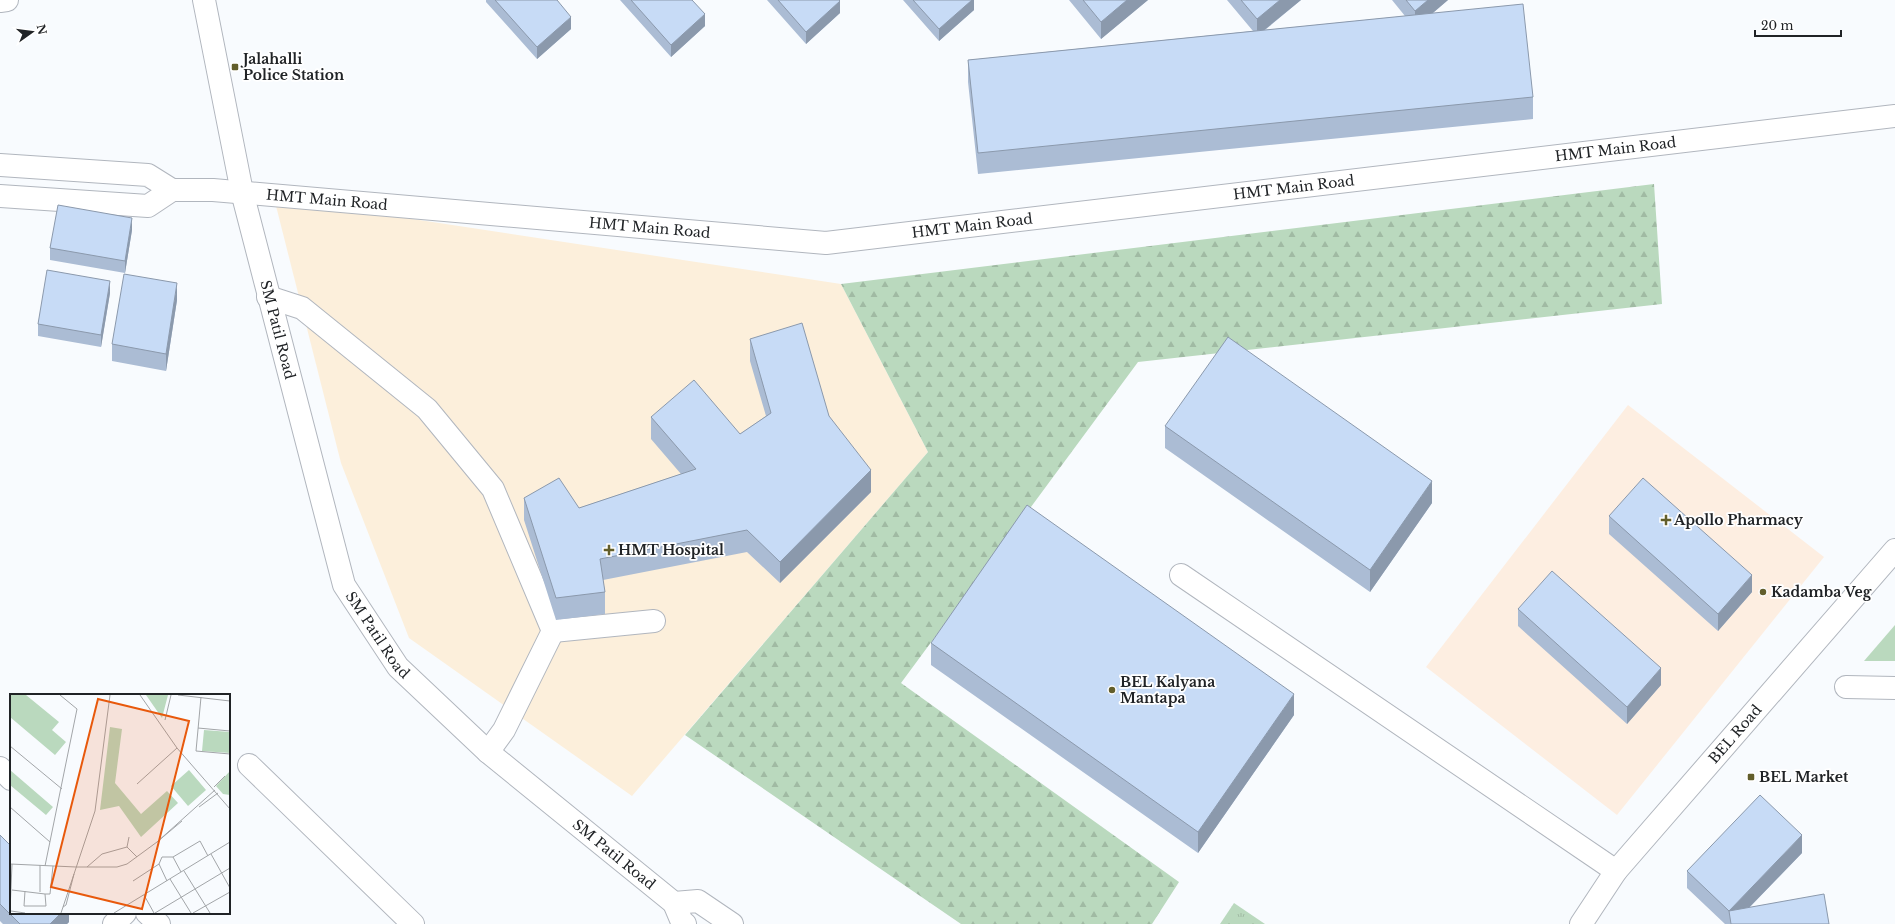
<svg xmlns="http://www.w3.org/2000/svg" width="1895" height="924" font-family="'Libre Baskerville',serif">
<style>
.commercial{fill:#fdeee1}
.medical{fill:#fcefdb}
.grass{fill:#bad9be}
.forest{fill:url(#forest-firs)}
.park{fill:url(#park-tufts)}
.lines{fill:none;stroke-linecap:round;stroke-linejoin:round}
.minor-casing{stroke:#b1b6be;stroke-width:24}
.major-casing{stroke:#b1b6be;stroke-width:24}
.minor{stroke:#fff;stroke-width:22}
.major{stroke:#fff;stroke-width:22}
.wall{fill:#abbcd4}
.shaded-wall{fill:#8b99ac}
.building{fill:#c7dbf6;stroke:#8b99ac}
.poi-dot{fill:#625e2b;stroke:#fff;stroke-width:1.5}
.labels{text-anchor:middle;stroke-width:3.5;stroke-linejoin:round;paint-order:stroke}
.poi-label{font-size:14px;font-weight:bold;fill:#202326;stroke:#fff;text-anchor:start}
.street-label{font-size:14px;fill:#202326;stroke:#fff}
.inset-road{fill:none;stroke:#a2a5a8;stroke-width:1}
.view{fill:#e8590c;fill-opacity:0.15;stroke:#e8590c;stroke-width:2}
.inset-edge{fill:none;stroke:#202326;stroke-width:2}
</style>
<defs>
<pattern id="forest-firs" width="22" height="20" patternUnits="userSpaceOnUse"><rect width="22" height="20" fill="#bad9be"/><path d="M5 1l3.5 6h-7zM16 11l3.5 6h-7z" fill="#a0baa3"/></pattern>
<pattern id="park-tufts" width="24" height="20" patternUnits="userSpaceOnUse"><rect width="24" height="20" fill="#bad9be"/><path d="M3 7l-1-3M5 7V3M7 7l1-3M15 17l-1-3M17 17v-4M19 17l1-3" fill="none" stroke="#a0baa3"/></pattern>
</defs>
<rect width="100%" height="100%" fill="#f8fbfe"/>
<!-- commercial -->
<path class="commercial" d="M 1628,405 L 1824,557 L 1617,815 L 1426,667 Z"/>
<!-- medical -->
<path class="medical" d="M 274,198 L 841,284 L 928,452 L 632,796 L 409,638 L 341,463 Z"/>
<!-- grass -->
<path class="grass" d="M 1895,625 L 1895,661 L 1864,661 Z"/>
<!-- forest -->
<path class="forest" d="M 1654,184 L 1662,304 L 1138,362 L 901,683 L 1179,882 L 1152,924 L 961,924 L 685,735 L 928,452 L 841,284 Z"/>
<!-- park -->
<path class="park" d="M 1234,903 L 1265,924 L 1220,924 Z"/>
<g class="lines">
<!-- minor casing -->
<g class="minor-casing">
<g id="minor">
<path id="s1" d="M 204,0 L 242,192 L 344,585 L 398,667 L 488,752 L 674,903 L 698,901 L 732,924"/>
<path d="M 0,1 L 7,0"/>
<path id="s2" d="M 0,165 L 148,175 L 172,190 L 213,190 L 826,243 L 1895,116"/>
<path d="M 0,196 L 148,206 L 172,190"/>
<path d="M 268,297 L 302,308 L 427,409 L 493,489 L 553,631 L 654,621"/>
<path d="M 1181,575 L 1616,871"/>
<path d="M 1846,687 L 1895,688"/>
<path d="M 488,752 L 504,730 L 553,631"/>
<path d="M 249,765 L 413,924"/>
<path d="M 0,768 L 11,779"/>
<path d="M 674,903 L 682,922 L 685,924"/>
<path d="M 147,913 L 159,924"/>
<path d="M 114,924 L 125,913"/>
</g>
</g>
<!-- major casing -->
<g class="major-casing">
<g id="major">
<path id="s3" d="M 1581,924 L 1616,871 L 1895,550"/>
</g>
</g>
<!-- minor -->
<use href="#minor" class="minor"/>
<!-- major -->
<use href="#major" class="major"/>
</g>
<!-- wall -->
<path class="wall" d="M 486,0 L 557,0 L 571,29 L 537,59 L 486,2 Z
M 620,0 L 692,0 L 705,26 L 671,57 Z
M 767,0 L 839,0 L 840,13 L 806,44 Z
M 903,0 L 974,0 L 974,10 L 939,41 Z
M 1069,0 L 1148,0 L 1101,39 Z
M 1227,0 L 1301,0 L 1265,30 L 1405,16 L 1392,0 L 1448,0 L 1433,13 L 1533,97 L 1533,119 L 978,174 L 968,82 L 968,60 L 1253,31 Z
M 132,230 L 125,273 L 50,260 L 50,248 Z
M 110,293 L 101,347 L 38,336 L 38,324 Z
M 177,300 L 166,371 L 112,361 L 112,344 Z
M 750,339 L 829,416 L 871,492 L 780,583 L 747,552 L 603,580 L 605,592 L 605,614 L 556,620 L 524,520 L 524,498 L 579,508 L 681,474 L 651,439 L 651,417 L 740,434 L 766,416 L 750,361 Z
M 1165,426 L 1432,503 L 1370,592 L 1165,448 Z
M 1609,516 L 1752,592 L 1718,631 L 1609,534 Z
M 1518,609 L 1661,685 L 1627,724 L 1518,626 Z
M 931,643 L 1294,715 L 1198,853 L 931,665 Z
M 0,835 L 69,913 L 69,922 L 67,924 L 3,924 L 0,921 Z
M 1802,853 L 1749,908 L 1829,924 L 1725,924 L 1687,888 L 1687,871 Z"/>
<!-- shaded-wall -->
<path class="shaded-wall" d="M 972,0 L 974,0 L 974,10 L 939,41 L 939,29 Z
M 1127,0 L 1148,0 L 1101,39 L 1101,22 Z
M 1280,0 L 1301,0 L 1257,36 L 1257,19 Z
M 1428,0 L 1448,0 L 1415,28 L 1415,11 Z
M 840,1 L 840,13 L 806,44 L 806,32 Z
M 705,14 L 705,26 L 671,57 L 671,45 Z
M 571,17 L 571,29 L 537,59 L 537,47 Z
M 132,218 L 132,230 L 125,273 L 125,261 Z
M 110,281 L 110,293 L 101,347 L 101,335 Z
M 177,283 L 177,300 L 166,371 L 166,354 Z
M 871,470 L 871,492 L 780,583 L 780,562 Z
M 1432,481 L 1432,503 L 1370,592 L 1370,570 Z
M 1752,575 L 1752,592 L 1718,631 L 1718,614 Z
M 1661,668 L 1661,685 L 1627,724 L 1627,707 Z
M 1294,694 L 1294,715 L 1198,853 L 1198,832 Z
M 1802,835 L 1802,853 L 1733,924 L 1729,911 Z
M 61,913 L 69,913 L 69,922 L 67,924 L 50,924 Z"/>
<!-- building -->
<path class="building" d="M 495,0 L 557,0 L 571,17 L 537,47 Z
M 631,0 L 692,0 L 705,14 L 671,45 Z
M 778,0 L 839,0 L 840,1 L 806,32 Z
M 913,0 L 972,0 L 939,29 Z
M 1083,0 L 1127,0 L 1101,22 Z
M 1241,0 L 1280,0 L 1257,19 Z
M 1406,0 L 1428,0 L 1415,11 Z
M 1523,4 L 1533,97 L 978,153 L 968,60 Z
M 58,205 L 132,218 L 125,261 L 50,248 Z
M 47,270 L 110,281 L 101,335 L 38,324 Z
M 124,274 L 177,283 L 166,354 L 112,344 Z
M 802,323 L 829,416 L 871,470 L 780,562 L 747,530 L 600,559 L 605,592 L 556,598 L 524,498 L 559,478 L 579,508 L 696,469 L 651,417 L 694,380 L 740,434 L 771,413 L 750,339 Z
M 1228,337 L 1432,481 L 1370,570 L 1165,426 Z
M 1643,478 L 1752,575 L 1718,614 L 1609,516 Z
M 1027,505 L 1294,694 L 1198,832 L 931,643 Z
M 1552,571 L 1661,668 L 1627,707 L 1518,609 Z
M 1760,795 L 1802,835 L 1729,911 L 1824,894 L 1829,924 L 1731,924 L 1729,911 L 1687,871 Z
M 0,835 L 11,846 L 11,913 L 61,913 L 50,924 L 20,924 L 0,904 Z"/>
<!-- markers -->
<g class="poi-dot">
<rect x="231" y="63" width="8" height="8" rx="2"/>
<path d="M1664 514h4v4h4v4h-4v4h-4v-4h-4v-4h4z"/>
<path d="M607 544h4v4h4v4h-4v4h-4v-4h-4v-4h4z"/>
<circle cx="1763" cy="592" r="4"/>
<circle cx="1112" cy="690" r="4"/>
<rect x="1747" y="773" width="8" height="8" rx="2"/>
</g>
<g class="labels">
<!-- poi labels -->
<g class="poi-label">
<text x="243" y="64">Jalahalli<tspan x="243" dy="16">Police Station</tspan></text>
<text x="1674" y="525">Apollo Pharmacy</text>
<text x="618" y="555">HMT Hospital</text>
<text x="1771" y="597">Kadamba Veg</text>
<text x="1120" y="687">BEL Kalyana<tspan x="1120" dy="16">Mantapa</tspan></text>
<text x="1759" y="782">BEL Market</text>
</g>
<!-- street labels -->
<g class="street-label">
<text dy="5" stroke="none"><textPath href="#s2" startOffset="1628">HMT Main Road</textPath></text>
<text dy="5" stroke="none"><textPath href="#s2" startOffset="1304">HMT Main Road</textPath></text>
<text dy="5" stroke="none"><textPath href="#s2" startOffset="332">HMT Main Road</textPath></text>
<text dy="5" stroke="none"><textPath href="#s2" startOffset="980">HMT Main Road</textPath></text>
<text dy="5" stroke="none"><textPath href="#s2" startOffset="656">HMT Main Road</textPath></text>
<text dy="5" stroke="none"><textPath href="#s1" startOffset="338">SM Patil Road</textPath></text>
<text dy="5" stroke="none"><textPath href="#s1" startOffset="662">SM Patil Road</textPath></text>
<text dy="5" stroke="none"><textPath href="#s3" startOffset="245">BEL Road</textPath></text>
<text dy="5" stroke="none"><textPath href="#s1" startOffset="986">SM Patil Road</textPath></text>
</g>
</g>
<!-- overview -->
<g transform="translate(10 694)">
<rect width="220" height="220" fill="#f8fbfe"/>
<path d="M 136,1 L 158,1 L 152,24 ZM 220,77 L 220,101 L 213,100 L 206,92 Z" fill="#bad9be"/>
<path d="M 0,1 L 16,1 L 49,28 L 42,36 L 56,48 L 45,61 L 0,23 ZM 100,33 L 112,35 L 105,89 L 131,120 L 157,97 L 168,109 L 131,143 L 109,112 L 90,116 ZM 0,76 L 43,113 L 36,121 L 0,91 Z" fill="#bad9be"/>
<path d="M 194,36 L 220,38 L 220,59 L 192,57 ZM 179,76 L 196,96 L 178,112 L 161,92 Z" fill="#bad9be"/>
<path class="inset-road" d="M 130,1 L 167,54 L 220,115M 168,1 L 220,7M 191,3 L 186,57 L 220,60M 155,26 L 161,1M 188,34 L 220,37M 0,52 L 52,95M 127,90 L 167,54M 204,93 L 215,82M 0,113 L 40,148M 189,113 L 208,99M 147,148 L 172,127M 117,153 L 127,163M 201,160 L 220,194M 163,163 L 190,147 L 198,162M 0,170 L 66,173 L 107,173 L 117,170 L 147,148 L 205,96M 35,172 L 67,15 L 50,1M 77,173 L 92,160 L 117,153 L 119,143M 174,177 L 200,219M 160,185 L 181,219M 123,187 L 149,170M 157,187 L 149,170 L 152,163 L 163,163 L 171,178M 2,196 L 35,200M 15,197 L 14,212 L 36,212 L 35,200 L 40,200 L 43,172M 30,198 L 30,171M 134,201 L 144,219M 53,213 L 56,211 L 64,180M 0,217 L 2,170M 1,217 L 15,219M 51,219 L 85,117 L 100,1M 104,219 L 220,148M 145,219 L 220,174M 183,219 L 220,198"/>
<path class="view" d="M 88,5 L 179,27 L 132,215 L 41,193 Z"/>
<rect width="220" height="220" class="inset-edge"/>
</g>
<!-- north arrow -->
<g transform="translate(32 32) rotate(76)" stroke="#ffffff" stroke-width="3" paint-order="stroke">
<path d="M0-3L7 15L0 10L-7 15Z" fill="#202326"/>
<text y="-6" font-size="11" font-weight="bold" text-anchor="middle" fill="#202326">N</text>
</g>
<!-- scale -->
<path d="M1755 30v6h86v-6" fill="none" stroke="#202326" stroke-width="2"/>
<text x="1761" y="30" font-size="12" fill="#202326" stroke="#ffffff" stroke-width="3" paint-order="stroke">20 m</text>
</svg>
